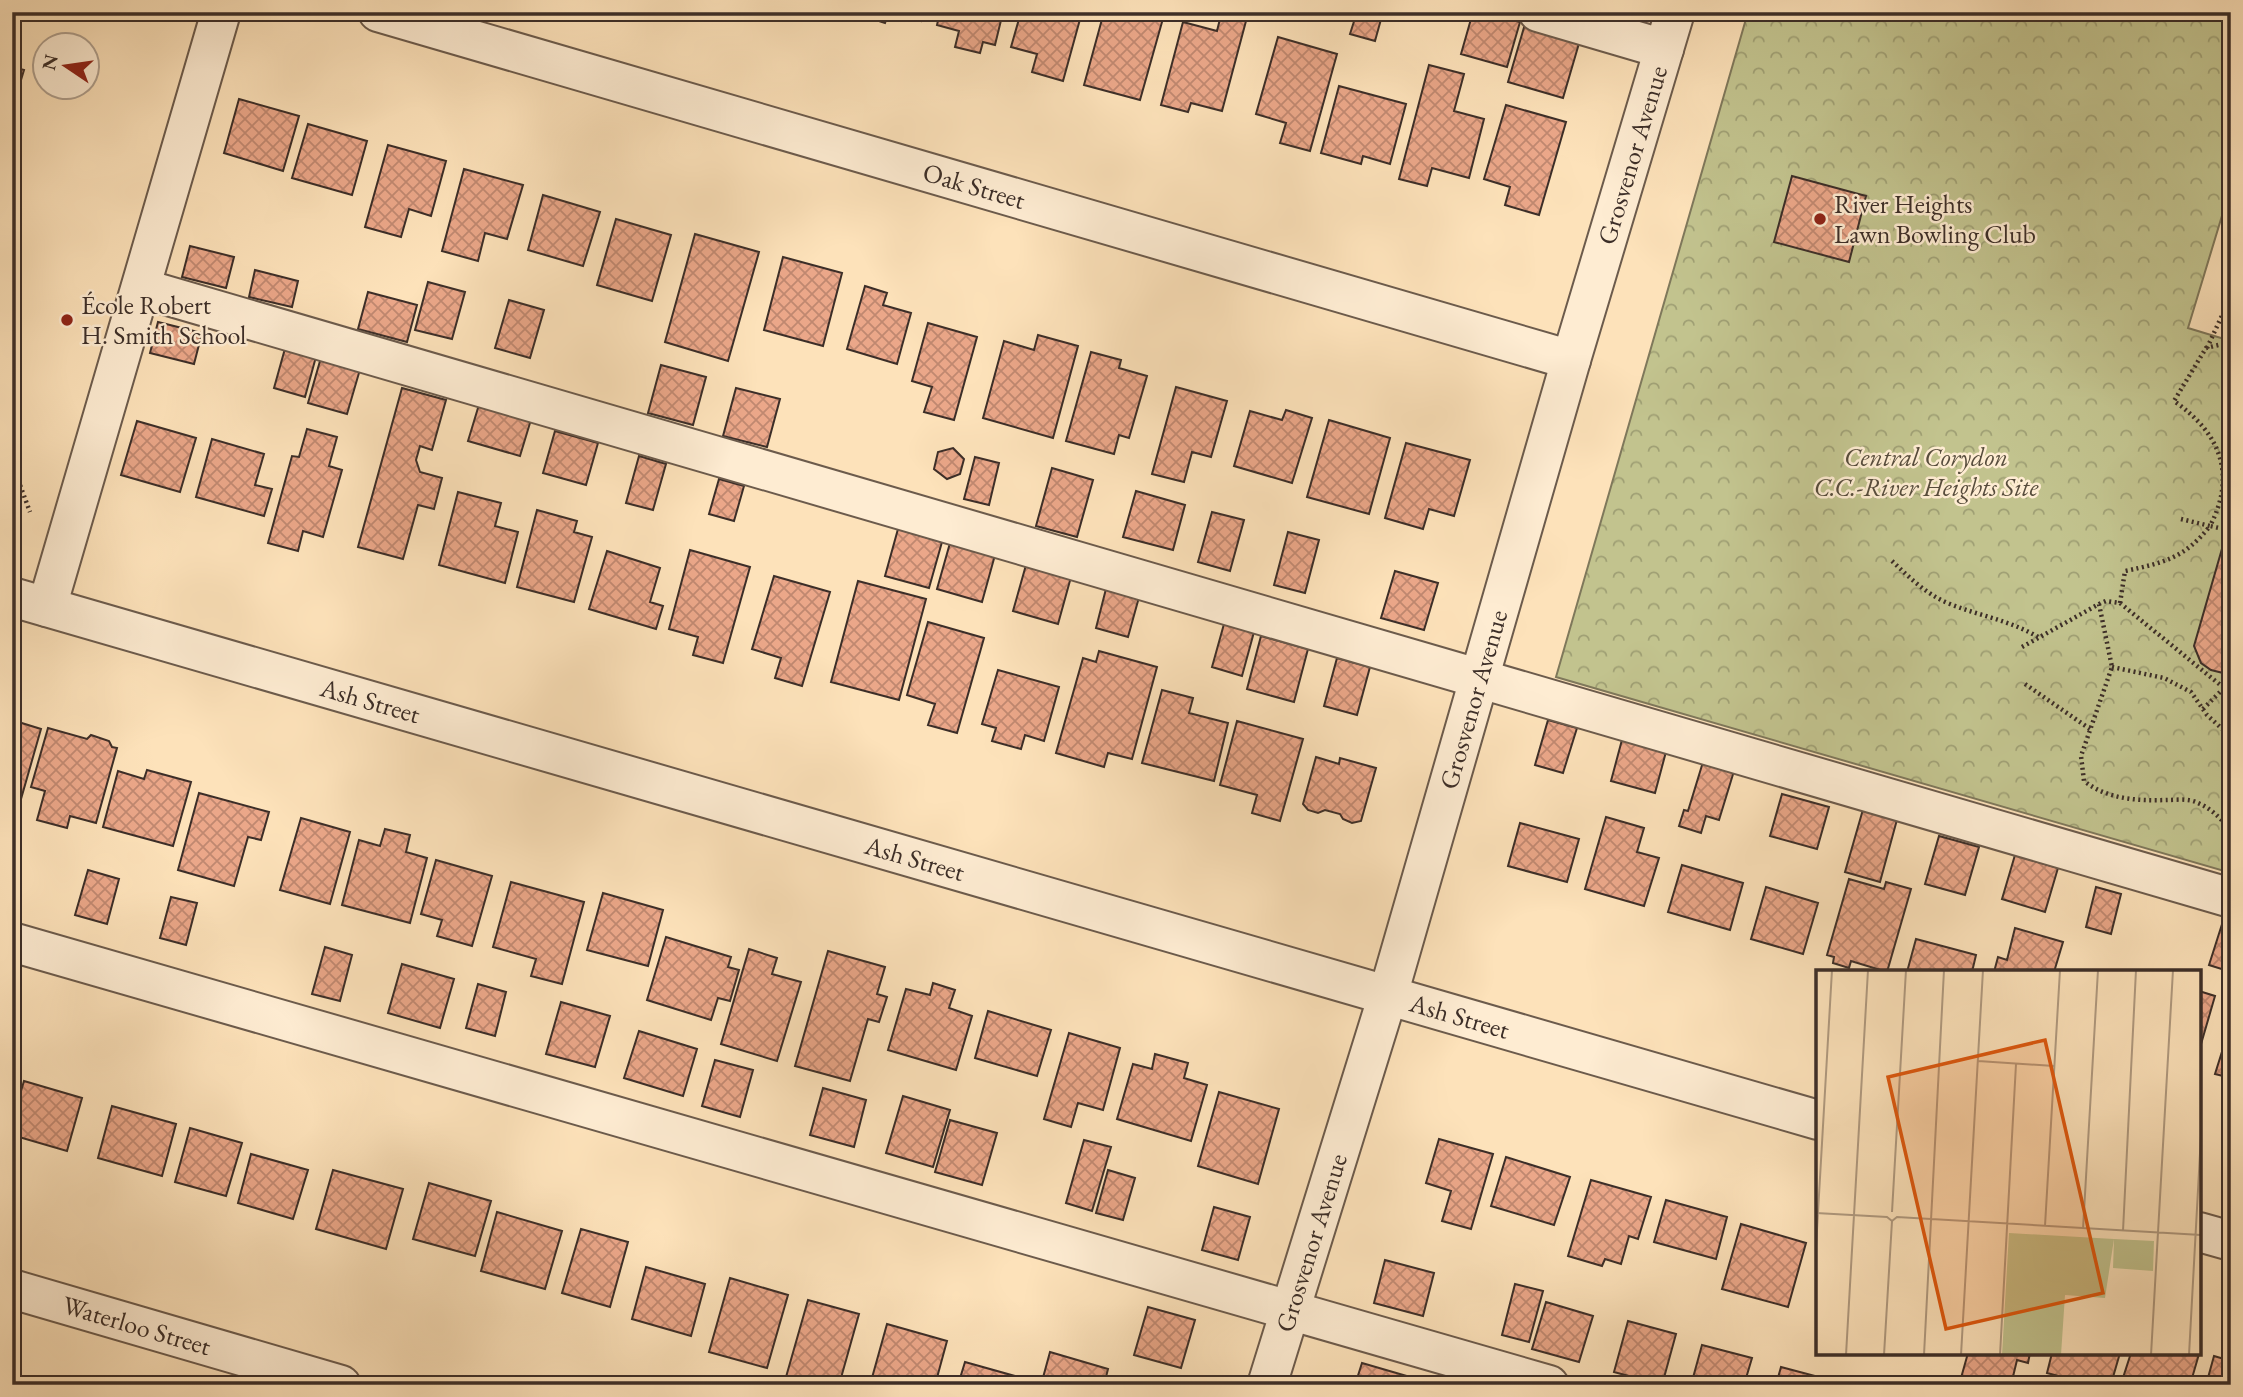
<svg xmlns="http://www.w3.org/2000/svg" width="2243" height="1397" font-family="'EB Garamond',serif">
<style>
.park{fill:url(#park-crowns);stroke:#7f785b;stroke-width:2}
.building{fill:url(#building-cross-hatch);stroke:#3c2e28;stroke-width:2}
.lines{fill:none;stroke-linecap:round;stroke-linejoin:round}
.minor-casing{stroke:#6c5b4c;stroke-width:42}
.path{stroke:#3c2e28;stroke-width:4.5;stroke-dasharray:2 3.5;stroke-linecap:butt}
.minor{stroke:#feecd2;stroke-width:38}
.poi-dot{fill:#8f2418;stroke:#feecd2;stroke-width:2.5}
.labels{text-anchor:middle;stroke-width:5;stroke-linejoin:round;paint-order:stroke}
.street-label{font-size:26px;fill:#3c2e28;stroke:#feecd2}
.poi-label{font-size:26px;fill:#3c2e28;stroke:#feecd2;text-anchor:start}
.park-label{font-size:26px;font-style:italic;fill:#574c3c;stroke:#feecd2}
.inset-road{fill:none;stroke:#b09a80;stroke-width:2}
.view{fill:#df570d;fill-opacity:0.15;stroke:#df570d;stroke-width:3.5}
.inset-edge{fill:none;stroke:#3c2e28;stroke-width:3.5}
</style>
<defs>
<pattern id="park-crowns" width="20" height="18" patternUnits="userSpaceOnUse" patternTransform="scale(1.75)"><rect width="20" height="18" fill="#c2c38e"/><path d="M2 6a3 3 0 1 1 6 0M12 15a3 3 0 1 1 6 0" fill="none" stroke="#9f9f74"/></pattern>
<pattern id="building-cross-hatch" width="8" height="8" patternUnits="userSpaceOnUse" patternTransform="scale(1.75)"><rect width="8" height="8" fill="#eba789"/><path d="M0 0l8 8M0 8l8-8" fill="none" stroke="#c08870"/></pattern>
</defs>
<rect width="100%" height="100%" fill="#fde2ba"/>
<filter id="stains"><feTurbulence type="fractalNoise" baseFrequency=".00286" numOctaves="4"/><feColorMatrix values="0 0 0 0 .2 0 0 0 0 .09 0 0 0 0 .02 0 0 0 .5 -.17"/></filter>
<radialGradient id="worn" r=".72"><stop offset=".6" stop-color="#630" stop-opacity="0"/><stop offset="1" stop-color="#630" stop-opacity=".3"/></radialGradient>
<!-- park -->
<path class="park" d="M 1748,12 L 2231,12 L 2231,186 L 2188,328 L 2231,341 L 2231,873 L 1556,677 Z"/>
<!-- building -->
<path class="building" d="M 851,12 L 923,12 L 921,21 L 889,12 L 885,23 Z
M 940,12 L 1003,12 L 995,45 L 983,42 L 980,53 L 955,47 L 959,31 L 937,25 Z
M 1021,12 L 1082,12 L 1063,81 L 1032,72 L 1037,54 L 1011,47 Z
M 1104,12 L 1155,12 L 1164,15 L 1140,100 L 1084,85 Z
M 1357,12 L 1383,12 L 1375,41 L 1350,34 Z
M 1473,12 L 1483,12 L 1520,22 L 1507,67 L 1461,54 Z
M 1221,15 L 1246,21 L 1222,111 L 1191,103 L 1188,112 L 1161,105 L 1183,22 L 1217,31 Z
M 1525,24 L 1580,40 L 1563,98 L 1508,82 Z
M 1278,37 L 1337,54 L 1310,151 L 1280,143 L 1286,123 L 1256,114 Z
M 1429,65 L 1464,74 L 1454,111 L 1484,119 L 1469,178 L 1432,168 L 1427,186 L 1399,179 Z
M 12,67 L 24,70 L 12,110 Z
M 1339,86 L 1406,104 L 1390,164 L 1363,156 L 1361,164 L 1321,153 Z
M 239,99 L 299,116 L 283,171 L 224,153 Z
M 1506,105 L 1566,122 L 1539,215 L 1505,205 L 1510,187 L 1484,179 Z
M 308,124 L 367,141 L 352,195 L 292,178 Z
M 388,145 L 446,161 L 431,216 L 409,209 L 401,237 L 365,227 Z
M 464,169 L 523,185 L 507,239 L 485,233 L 478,261 L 442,251 Z
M 1792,176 L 1866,196 L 1849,262 L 1774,242 Z
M 543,195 L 600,212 L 583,266 L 528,250 Z
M 616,219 L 671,235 L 652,301 L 597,285 Z
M 695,234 L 759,252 L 728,361 L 665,342 Z
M 190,246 L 234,257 L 226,288 L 182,277 Z
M 783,257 L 842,273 L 823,346 L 764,330 Z
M 255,270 L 298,281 L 292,307 L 249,297 Z
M 428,282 L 465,292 L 452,339 L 415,330 Z
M 865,286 L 887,293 L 883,305 L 911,313 L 897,364 L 847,349 Z
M 368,292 L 417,305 L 407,342 L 358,329 Z
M 509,300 L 544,310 L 530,358 L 495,348 Z
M 158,322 L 202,333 L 194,364 L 150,353 Z
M 928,323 L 977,337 L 954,420 L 924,412 L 932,387 L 912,381 Z
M 1038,335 L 1078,346 L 1053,438 L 983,418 L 1004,341 L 1034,350 Z
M 286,345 L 317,353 L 305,397 L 274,388 Z
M 1091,352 L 1121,360 L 1119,368 L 1147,376 L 1129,438 L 1119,435 L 1114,454 L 1066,441 Z
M 322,354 L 361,366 L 347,414 L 308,403 Z
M 661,365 L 706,377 L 693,425 L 648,413 Z
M 1176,387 L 1227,401 L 1211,457 L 1192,452 L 1184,482 L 1152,474 Z
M 402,388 L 446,400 L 432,450 L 420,446 L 416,460 L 420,472 L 442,478 L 434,509 L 418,505 L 403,559 L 358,547 Z
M 736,388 L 780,399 L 767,447 L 723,436 Z
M 481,398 L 533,413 L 520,456 L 468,441 Z
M 1286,410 L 1312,418 L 1292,483 L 1234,466 L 1250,411 L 1282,420 Z
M 1329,420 L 1390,438 L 1369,514 L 1307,497 Z
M 137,421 L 196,438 L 180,492 L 121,475 Z
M 307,429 L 337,437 L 329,466 L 342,470 L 323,537 L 303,531 L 298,551 L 268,543 L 292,456 L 299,457 Z
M 555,431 L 598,443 L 586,485 L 543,473 Z
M 212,439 L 264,454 L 255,485 L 272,489 L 264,516 L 196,497 Z
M 1406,443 L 1470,460 L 1454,516 L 1429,509 L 1423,529 L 1385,518 Z
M 953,448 L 964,459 L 960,474 L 947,479 L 934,469 L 938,452 Z
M 639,456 L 666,464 L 653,510 L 626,503 Z
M 975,457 L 999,463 L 989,505 L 964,499 Z
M 1052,468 L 1093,480 L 1077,537 L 1036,526 Z
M 719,479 L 744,486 L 734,521 L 709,514 Z
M 1136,491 L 1185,505 L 1173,550 L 1123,537 Z
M 458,492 L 501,503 L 495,526 L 518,532 L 505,583 L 439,565 Z
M 537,510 L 577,521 L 574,532 L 592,537 L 574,602 L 517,587 Z
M 1212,512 L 1244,520 L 1230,571 L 1198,562 Z
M 2230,521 L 2231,521 L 2231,675 L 2211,670 L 2201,663 L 2194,646 Z
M 898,529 L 942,542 L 929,588 L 885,576 Z
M 1288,532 L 1319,540 L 1305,593 L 1274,585 Z
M 950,543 L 995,555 L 982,602 L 937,589 Z
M 690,550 L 750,567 L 723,663 L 693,655 L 698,637 L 669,629 Z
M 607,551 L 660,568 L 650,602 L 663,606 L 656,629 L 589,609 Z
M 1026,565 L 1071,577 L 1058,624 L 1013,611 Z
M 1395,571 L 1438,583 L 1424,630 L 1381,618 Z
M 774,576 L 830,592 L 802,686 L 775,678 L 781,658 L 752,649 Z
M 858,581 L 926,599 L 899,700 L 831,682 Z
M 1108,581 L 1141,590 L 1128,637 L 1096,628 Z
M 928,622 L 984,638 L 957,733 L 928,725 L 935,704 L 907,695 Z
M 1224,624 L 1254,632 L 1242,676 L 1212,667 Z
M 1261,636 L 1308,649 L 1294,702 L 1247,689 Z
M 1099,651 L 1157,667 L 1132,759 L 1108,753 L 1104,767 L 1056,753 L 1083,658 L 1096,662 Z
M 1337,658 L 1370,667 L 1357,715 L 1324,706 Z
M 998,670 L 1059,687 L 1044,741 L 1025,735 L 1021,749 L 992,741 L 996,728 L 982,724 Z
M 1162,690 L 1193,698 L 1189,713 L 1228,723 L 1214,781 L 1142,763 Z
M 12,720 L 41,729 L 21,799 L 12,797 Z
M 1548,720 L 1577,728 L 1563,773 L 1535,765 Z
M 1237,721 L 1303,739 L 1280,821 L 1252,813 L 1257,795 L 1220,785 Z
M 48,728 L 87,739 L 91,735 L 109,741 L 112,747 L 117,748 L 96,823 L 70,816 L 67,828 L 37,820 L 45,791 L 31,787 Z
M 1623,736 L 1667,748 L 1655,793 L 1611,781 Z
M 1316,757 L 1339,764 L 1340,758 L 1376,768 L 1361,821 L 1352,823 L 1343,819 L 1340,814 L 1325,810 L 1318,813 L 1308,810 L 1303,804 Z
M 1703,762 L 1734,771 L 1719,820 L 1706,816 L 1701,833 L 1679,826 L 1684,810 L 1688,811 Z
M 147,770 L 191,782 L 173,846 L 103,827 L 118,771 L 144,779 Z
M 199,793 L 269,812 L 261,840 L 248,837 L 234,886 L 178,870 Z
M 1782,794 L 1829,807 L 1817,849 L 1770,836 Z
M 1864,806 L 1898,816 L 1880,882 L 1845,872 Z
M 1606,817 L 1644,828 L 1637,852 L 1659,858 L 1644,906 L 1585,889 Z
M 301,818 L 350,832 L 330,904 L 280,890 Z
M 1520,823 L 1579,839 L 1567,882 L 1508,866 Z
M 385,829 L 410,835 L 406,852 L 427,858 L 410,923 L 342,905 L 359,840 L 380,846 Z
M 1939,836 L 1979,847 L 1965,895 L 1925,884 Z
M 2015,855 L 2058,868 L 2045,912 L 2002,899 Z
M 436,860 L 492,876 L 472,946 L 437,936 L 442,920 L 421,914 Z
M 1682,865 L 1743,883 L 1730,930 L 1668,912 Z
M 88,870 L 119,879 L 107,924 L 75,915 Z
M 1849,879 L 1884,889 L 1886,882 L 1911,889 L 1887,972 L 1851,961 L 1849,968 L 1833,963 L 1834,957 L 1827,955 Z
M 511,882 L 584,902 L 562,984 L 531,976 L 536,959 L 493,947 Z
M 1766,887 L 1818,903 L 1803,954 L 1751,939 Z
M 2096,887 L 2121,894 L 2111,934 L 2086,927 Z
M 603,893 L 663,910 L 648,966 L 587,950 Z
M 171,897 L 197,903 L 186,945 L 160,938 Z
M 2224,918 L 2231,920 L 2231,972 L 2209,965 Z
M 2015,928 L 2063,942 L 2054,972 L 1994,972 L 1998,957 L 2007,960 Z
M 666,937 L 731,957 L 728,967 L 739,970 L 730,1001 L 718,998 L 711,1020 L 647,1000 Z
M 1916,939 L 1976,955 L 1972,972 L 1907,972 Z
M 325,947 L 352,955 L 340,1001 L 312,994 Z
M 749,949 L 777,958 L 772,974 L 801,982 L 777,1061 L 721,1044 Z
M 828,951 L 885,967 L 877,994 L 887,997 L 879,1022 L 868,1019 L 850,1081 L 795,1066 Z
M 402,964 L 454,979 L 440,1028 L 388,1013 Z
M 933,983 L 955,990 L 949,1008 L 972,1016 L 956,1070 L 888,1050 L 906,989 L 930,995 Z
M 478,984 L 506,992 L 495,1036 L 466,1028 Z
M 2199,991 L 2215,996 L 2199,1051 Z
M 561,1002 L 610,1016 L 595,1067 L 546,1054 Z
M 988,1011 L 1051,1030 L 1037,1076 L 975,1058 Z
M 2231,1023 L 2231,1078 L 2215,1074 Z
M 639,1031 L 697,1049 L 683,1096 L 624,1078 Z
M 1069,1033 L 1120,1048 L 1103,1110 L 1078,1103 L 1071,1127 L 1044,1119 Z
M 1155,1054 L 1188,1063 L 1184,1078 L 1207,1085 L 1191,1141 L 1117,1119 L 1133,1064 L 1152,1069 Z
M 715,1060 L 753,1070 L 740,1117 L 702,1106 Z
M 24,1081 L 82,1098 L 67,1151 L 12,1135 L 12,1121 Z
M 823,1088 L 866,1100 L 854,1147 L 810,1135 Z
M 1219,1092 L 1279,1109 L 1258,1184 L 1198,1166 Z
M 903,1096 L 950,1110 L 933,1167 L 886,1153 Z
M 112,1106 L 176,1124 L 162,1176 L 98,1158 Z
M 950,1120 L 997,1133 L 982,1185 L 935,1172 Z
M 190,1128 L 242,1143 L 226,1196 L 175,1182 Z
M 1439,1139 L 1493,1154 L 1471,1229 L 1442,1221 L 1451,1191 L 1426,1183 Z
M 1084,1140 L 1111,1147 L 1092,1211 L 1066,1203 Z
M 251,1154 L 308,1170 L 293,1219 L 238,1203 Z
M 1506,1157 L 1570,1177 L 1554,1225 L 1491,1206 Z
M 333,1170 L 403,1189 L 386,1249 L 316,1229 Z
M 1108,1170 L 1135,1178 L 1123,1220 L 1096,1213 Z
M 1591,1180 L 1651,1197 L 1638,1239 L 1629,1236 L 1621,1264 L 1605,1259 L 1602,1266 L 1568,1256 Z
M 429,1183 L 491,1201 L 475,1256 L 413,1239 Z
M 1666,1200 L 1727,1217 L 1716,1259 L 1654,1242 Z
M 1214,1207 L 1250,1217 L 1238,1260 L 1202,1250 Z
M 497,1212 L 562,1231 L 545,1289 L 481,1271 Z
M 1741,1224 L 1806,1243 L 1788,1307 L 1722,1289 Z
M 581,1229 L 628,1242 L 610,1307 L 562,1293 Z
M 1385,1260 L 1434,1273 L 1423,1316 L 1374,1303 Z
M 646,1267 L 705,1284 L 691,1336 L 632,1319 Z
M 730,1278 L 788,1295 L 767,1368 L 709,1352 Z
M 1515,1284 L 1543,1291 L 1529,1342 L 1502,1335 Z
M 808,1300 L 859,1314 L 839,1385 L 814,1385 L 786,1377 Z
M 1546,1302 L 1593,1316 L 1579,1362 L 1532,1349 Z
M 1148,1307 L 1195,1320 L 1181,1368 L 1134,1355 Z
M 1628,1321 L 1676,1334 L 1662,1385 L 1614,1372 Z
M 887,1324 L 947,1341 L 935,1385 L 870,1385 Z
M 1702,1345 L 1752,1358 L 1744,1385 L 1691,1385 Z
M 1050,1352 L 1108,1369 L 1104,1385 L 1041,1385 Z
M 1968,1353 L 2030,1353 L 2028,1363 L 2017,1360 L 2011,1385 L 1986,1385 L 1961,1378 Z
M 2052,1353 L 2120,1353 L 2111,1384 L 2086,1378 L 2085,1383 L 2047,1373 Z
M 2131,1353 L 2197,1353 L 2199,1354 L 2190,1385 L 2133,1385 L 2122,1381 Z
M 2214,1356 L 2231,1361 L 2231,1385 L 2206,1385 Z
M 965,1362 L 1029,1380 L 1028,1385 L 958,1385 Z
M 1362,1363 L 1417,1379 L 1416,1385 L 1355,1385 Z
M 1781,1367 L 1830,1380 L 1829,1385 L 1776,1385 Z"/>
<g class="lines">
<!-- minor casing -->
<g class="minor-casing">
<g id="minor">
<path id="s1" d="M 378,12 L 1571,360"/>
<path d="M 1538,12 L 1664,49"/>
<path d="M 141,288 L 2231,898"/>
<path id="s2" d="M 12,597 L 1818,1120"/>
<path d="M 47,607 L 221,12"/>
<path d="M 12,942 L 1549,1385"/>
<path d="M 2199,1232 L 2231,1241"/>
<path id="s3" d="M 12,1289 L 341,1385"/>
<path id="s4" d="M 1267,1385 L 1388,995 L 1571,360 L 1675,12"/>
</g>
</g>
<!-- path -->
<path class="path" d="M 2207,348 L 2231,296
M 12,478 L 20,485 L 30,512
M 2181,519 L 2210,526 C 2237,474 2220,433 2174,401 L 2206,348 L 2231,342
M 1892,561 C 1910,578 1927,595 1950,604 C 1980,616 2009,620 2038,637
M 2120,603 L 2125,571 C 2163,563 2185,558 2210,526 L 2228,530
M 2099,604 L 2112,667 L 2081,756 L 2084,781 C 2107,799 2136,801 2166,800 C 2176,800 2189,798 2198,803 C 2212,809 2221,819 2231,830
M 2022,647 L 2099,604 L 2106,601 L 2120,603 L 2224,688 L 2231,689
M 2112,667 L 2164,678 L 2191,692 L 2207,715 L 2231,737
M 2025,684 L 2090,729
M 2203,709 L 2224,688"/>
<!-- minor -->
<use href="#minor" class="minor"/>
</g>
<!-- markers -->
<g class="poi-dot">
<circle cx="1820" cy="219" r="7"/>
<circle cx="67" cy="320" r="7"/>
</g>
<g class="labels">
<!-- street labels -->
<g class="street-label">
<text dy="9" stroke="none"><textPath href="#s4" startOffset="1283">Grosvenor Avenue</textPath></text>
<text dy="9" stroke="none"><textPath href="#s1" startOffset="621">Oak Street</textPath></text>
<text dy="9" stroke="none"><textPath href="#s4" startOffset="716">Grosvenor Avenue</textPath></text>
<text dy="9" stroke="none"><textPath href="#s2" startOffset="373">Ash Street</textPath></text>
<text dy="9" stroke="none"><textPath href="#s2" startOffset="940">Ash Street</textPath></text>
<text dy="9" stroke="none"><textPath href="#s2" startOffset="1507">Ash Street</textPath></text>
<text dy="9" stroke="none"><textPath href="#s4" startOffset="149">Grosvenor Avenue</textPath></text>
<text dy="9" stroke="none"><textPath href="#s3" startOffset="130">Waterloo Street</textPath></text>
</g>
<!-- poi labels -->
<g class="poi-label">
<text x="1834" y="213">River Heights<tspan x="1834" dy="30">Lawn Bowling Club</tspan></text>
<text x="81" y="314">École Robert<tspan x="81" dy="30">H. Smith School</tspan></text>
</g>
<!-- park labels -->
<g class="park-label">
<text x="1926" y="466">Central Corydon<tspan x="1926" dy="30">C.C.-River Heights Site</tspan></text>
</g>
</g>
<!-- overview -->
<g transform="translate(1816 970)">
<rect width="385" height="385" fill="#fde2ba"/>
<path d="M 298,269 L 338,271 L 337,301 L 297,298 Z" fill="#c2c38e"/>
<path d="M 193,263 L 298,269 L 289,328 L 249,325 L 245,385 L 186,385 Z" fill="#c2c38e"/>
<path class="inset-road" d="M 162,91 L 238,96M 76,242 L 90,0M 0,243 L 71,247 L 76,251 L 81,247 L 385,265M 229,256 L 244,0M 267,259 L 282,0M 307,261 L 320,0M 0,277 L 16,0M 30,385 L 52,0M 68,385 L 76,251M 108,385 L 128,0M 145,385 L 167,0M 184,385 L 200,94M 335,385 L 357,0M 373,385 L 385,165"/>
<path class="view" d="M 229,70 L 287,323 L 130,359 L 72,107 Z"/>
<rect width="385" height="385" class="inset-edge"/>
</g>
<!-- margin -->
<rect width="2243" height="1397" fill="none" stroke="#fde2ba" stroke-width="42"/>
<rect x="14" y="14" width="2215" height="1369" fill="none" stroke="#3c2e28" stroke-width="3.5"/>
<rect x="21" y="21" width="2201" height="1355" fill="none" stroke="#3c2e28" stroke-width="2"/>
<!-- north arrow -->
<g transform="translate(66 66) rotate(283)"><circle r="33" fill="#feecd2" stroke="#b0a08e" stroke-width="2"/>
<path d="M0-5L12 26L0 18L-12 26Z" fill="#8f2418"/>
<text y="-10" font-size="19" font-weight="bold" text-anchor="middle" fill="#3c2e28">N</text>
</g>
<rect width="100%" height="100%" filter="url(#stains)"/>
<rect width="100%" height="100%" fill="url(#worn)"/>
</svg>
